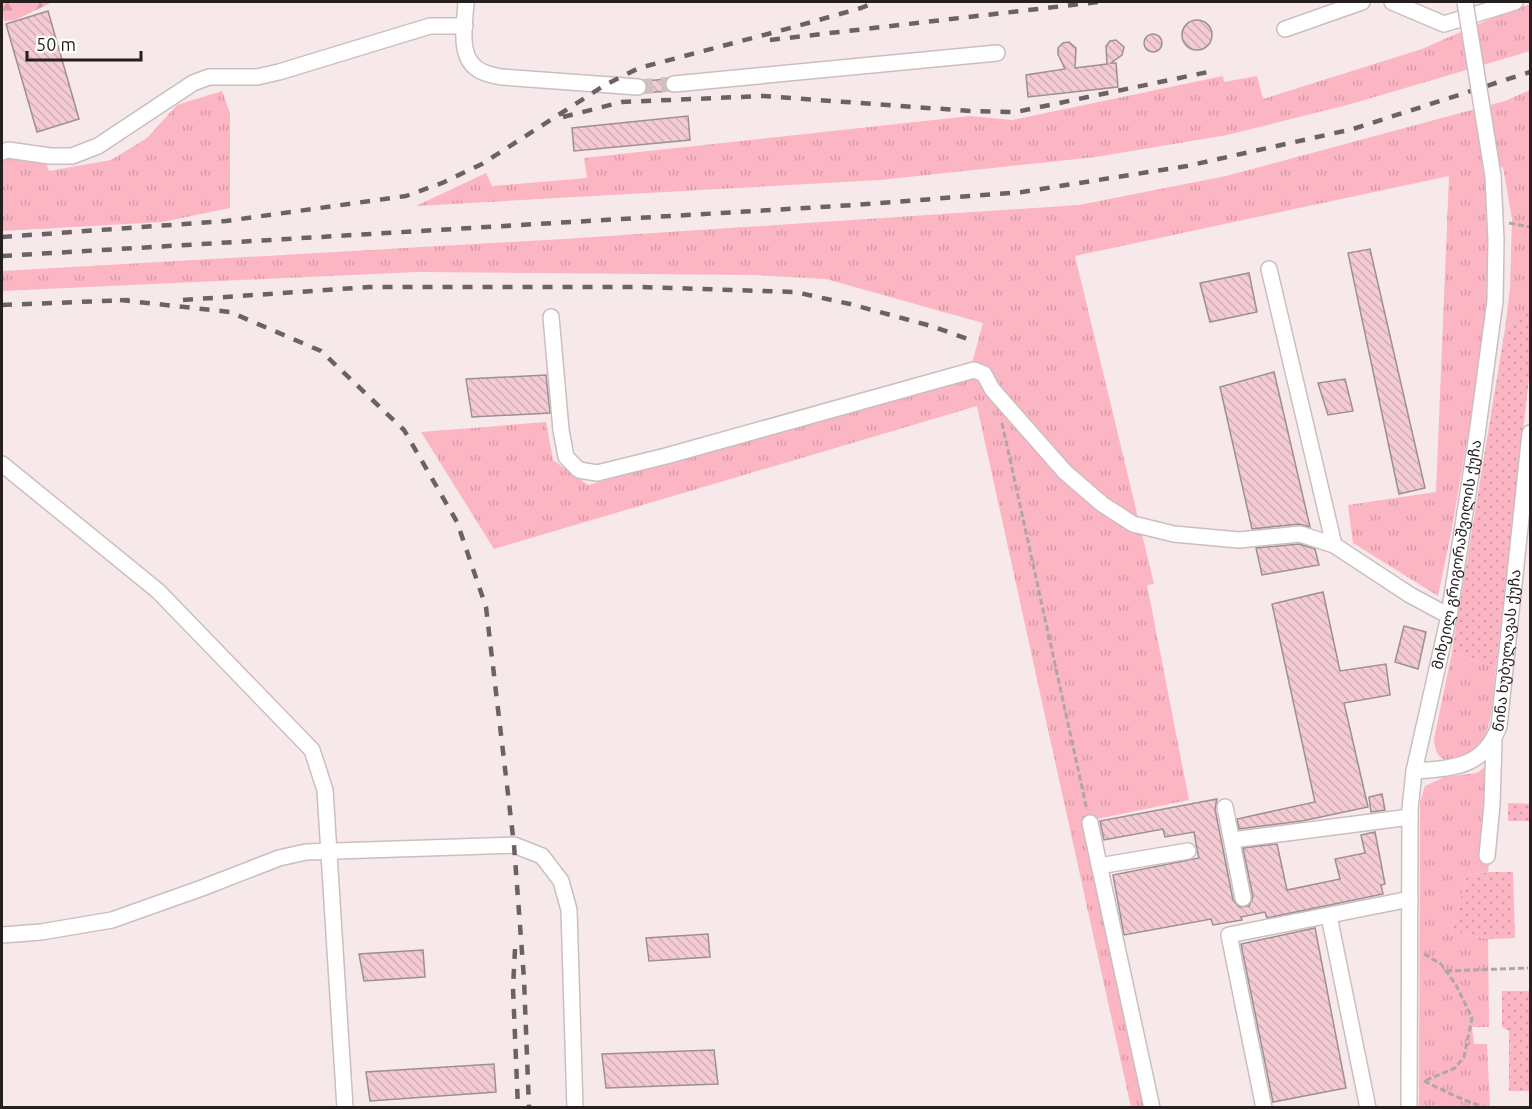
<svg xmlns="http://www.w3.org/2000/svg" width="1532" height="1109" font-family="Ubuntu,'Noto Sans Georgian',sans-serif">
<style>
.grass{fill:url(#grass-tufts)}
.forest{fill:url(#forest-firs)}
.garden{fill:url(#garden-dots)}
.building{fill:url(#building-back-hatch);stroke:#9d8f92;stroke-width:1.5}
.lines{fill:none;stroke-linecap:round;stroke-linejoin:round}
.minor-tunnel{stroke:#cdc0c2;stroke-width:15;stroke-dasharray:15 8;stroke-linecap:butt}
.minor-casing{stroke:#ccbec0;stroke-width:18}
.path{stroke:#b1a5a6;stroke-width:3;stroke-dasharray:6 3;stroke-linecap:butt}
.minor{stroke:#fff;stroke-width:15}
.rail{stroke:#6b6264;stroke-width:4.5;stroke-dasharray:10 10;stroke-linecap:butt}
.minor-bridge-casing{stroke:#ccbec0;stroke-width:18;stroke-linecap:butt}
.minor-bridge{stroke:#fff;stroke-width:15}
.labels{text-anchor:middle;stroke-width:4.5;stroke-linejoin:round;paint-order:stroke}
.street-label{font-size:15px;fill:#251f20;stroke:#fff}
</style>
<defs>
<pattern id="grass-tufts" width="24" height="20" patternUnits="userSpaceOnUse" patternTransform="scale(1.5)"><rect width="24" height="20" fill="#fbb5c3"/><path d="M3 7l-1-3M5 7V3M7 7l1-3M15 17l-1-3M17 17v-4M19 17l1-3" fill="none" stroke="#d79ba7"/></pattern>
<pattern id="forest-firs" width="22" height="20" patternUnits="userSpaceOnUse" patternTransform="scale(1.5)"><rect width="22" height="20" fill="#fbb5c3"/><path d="M5 1l3.5 6h-7zM16 11l3.5 6h-7z" fill="#d79ba7"/></pattern>
<pattern id="garden-dots" width="8" height="8" patternUnits="userSpaceOnUse" patternTransform="scale(1.5)"><rect width="8" height="8" fill="#fbb5c3"/><path d="M2 2h.1M6 6h.1" fill="none" stroke="#d79ba7" stroke-width="1.8" stroke-linecap="round"/></pattern>
<pattern id="building-back-hatch" width="6" height="6" patternUnits="userSpaceOnUse" patternTransform="scale(1.5)"><rect width="6" height="6" fill="#f4cbd3"/><path d="M-1 5l2 2M0 0l6 6M5-1l2 2" fill="none" stroke="#d1aeb5"/></pattern>
</defs>
<rect width="100%" height="100%" fill="#f7e8ea"/>
<!-- grass -->
<path class="grass" d="M 1530,4 L 1530,51 L 1351,104 L 1227,135 L 1096,157 L 880,180 L 416,206 L 486,173 L 492,186 L 587,178 L 584,158 L 970,116 L 1012,120 L 1223,76 L 1224,82 L 1257,76 L 1263,99 L 1422,49 L 1488,20 Z
M 1530,90 L 1530,311 L 1526,311 L 1505,329 L 1510,288 L 1512,219 L 1503,167 L 1485,171 L 1489,201 L 1491,302 L 1451,533 L 1438,596 L 1353,543 L 1348,505 L 1436,492 L 1449,176 L 1075,256 L 1154,584 L 1147,585 L 1189,800 L 1082,822 L 1146,1107 L 1131,1107 L 977,406 L 494,549 L 421,432 L 546,422 L 553,460 L 588,485 L 968,378 L 983,323 L 826,279 L 755,275 L 417,272 L 2,291 L 2,271 L 563,239 L 1079,205 L 1226,176 L 1505,101 Z
M 222,91 L 230,113 L 230,208 L 162,222 L 2,231 L 2,161 L 10,158 L 44,157 L 49,171 L 111,160 L 147,138 L 177,105 Z
M 1452,652 L 1496,667 C 1492,696 1495,766 1448,760 C 1437,759 1435,749 1434,739 Z
M 1502,753 L 1488,872 L 1467,875 L 1452,931 L 1488,939 L 1489,1027 L 1472,1027 L 1474,1044 L 1487,1044 L 1490,1107 L 1419,1108 L 1420,802 L 1425,786 L 1445,777 L 1477,773 Z"/>
<!-- forest -->
<path class="forest" d="M 2,2 L 53,2 L 15,20 L 4,21 Z"/>
<!-- garden -->
<path class="garden" d="M 1527,310 L 1530,311 L 1530,370 L 1496,667 L 1452,652 L 1505,329 Z
M 1508,803 L 1530,804 L 1530,821 L 1508,821 Z
M 1489,872 L 1513,872 L 1515,938 L 1488,939 L 1452,931 L 1467,875 Z
M 1502,991 L 1530,991 L 1530,1091 L 1509,1091 L 1509,1031 L 1502,1027 Z"/>
<!-- building -->
<path class="building" d="M 48,11 L 79,119 L 37,132 L 6,24 Z
M1182 35a15 15 0 1 1 30 0a15 15 0 1 1-30 0Z
M1144 43a9 9 0 1 1 18 0a9 9 0 1 1-18 0Z
M 1116,40 L 1124,47 L 1122,55 L 1111,63 L 1116,63 L 1118,87 L 1028,97 L 1026,75 L 1065,69 L 1058,54 L 1058,48 L 1063,43 L 1069,42 L 1076,48 L 1075,68 L 1107,64 L 1106,46 L 1110,41 Z
M 666,79 L 664,86 L 667,91 L 645,93 L 648,87 L 646,81 Z
M 688,116 L 690,140 L 574,151 L 572,128 Z
M 1370,249 L 1425,488 L 1399,494 L 1348,253 Z
M 1249,273 L 1257,312 L 1210,322 L 1200,283 Z
M 1274,372 L 1310,527 L 1299,524 L 1252,529 L 1220,387 Z
M 546,375 L 550,413 L 472,417 L 466,379 Z
M 1345,379 L 1353,411 L 1328,415 L 1318,383 Z
M 1299,544 L 1315,549 L 1319,565 L 1262,575 L 1256,548 Z
M 1323,592 L 1340,671 L 1386,664 L 1390,695 L 1344,703 L 1368,807 L 1302,821 L 1239,829 L 1237,819 L 1315,802 L 1272,604 Z
M 1404,626 L 1426,632 L 1418,669 L 1395,662 Z
M 1382,794 L 1385,810 L 1371,812 L 1369,797 Z
M 1217,799 L 1215,809 L 1233,900 L 1239,907 L 1249,906 L 1253,897 L 1243,848 L 1277,844 L 1287,890 L 1340,879 L 1335,859 L 1365,853 L 1361,835 L 1375,832 L 1385,884 L 1381,885 L 1383,894 L 1267,918 L 1265,912 L 1241,917 L 1242,920 L 1213,925 L 1211,919 L 1124,935 L 1113,875 L 1199,858 L 1197,849 L 1194,832 L 1165,837 L 1163,829 L 1104,840 L 1100,821 Z
M 1315,928 L 1346,1088 L 1273,1102 L 1241,944 Z
M 708,934 L 710,957 L 649,961 L 646,938 Z
M 423,950 L 425,977 L 364,981 L 359,954 Z
M 714,1050 L 718,1084 L 606,1088 L 602,1054 Z
M 494,1064 L 496,1092 L 370,1101 L 366,1072 Z"/>
<g class="lines">
<!-- minor-tunnel -->
<path class="minor-tunnel" d="M 638,87 L 674,84"/>
<!-- minor casing -->
<g class="minor-casing">
<g id="minor">
<path d="M 466,2 C 465,24 456,61 483,72 C 489,75 496,76 502,77 L 638,87"/>
<path d="M 1392,2 L 1444,24 L 1515,2"/>
<path d="M 1285,29 L 1362,2"/>
<path d="M 674,84 L 997,53"/>
<path d="M 2,152 L 8,150 L 50,156 L 72,156 L 98,146 L 193,83 L 209,77 L 257,77 L 279,72 L 430,26 L 465,26"/>
<path d="M 1269,269 L 1334,545 L 1410,595 L 1449,616"/>
<path d="M 551,317 L 561,430 L 566,457 L 579,470 L 597,473 L 666,456 L 974,370 L 984,374 L 992,389 L 1065,472 L 1102,504 L 1133,524 L 1174,534 L 1239,540 L 1300,534 L 1334,545"/>
<path d="M 2,464 L 158,591 L 312,750 L 325,790 L 345,1108"/>
<path id="s1" d="M 1414,771 C 1453,768 1484,768 1499,726 L 1530,433"/>
<path d="M 1225,807 L 1243,898"/>
<path d="M 1090,823 L 1152,1108"/>
<path d="M 1232,840 L 1410,817"/>
<path d="M 1487,856 L 1492,805 L 1494,741"/>
<path d="M 1099,866 L 1188,851"/>
<path d="M 1329,916 L 1368,1108"/>
<path d="M 2,935 L 41,932 L 112,920 L 202,888 L 279,858 L 306,852 L 514,845 L 542,856 L 561,881 L 569,910 L 575,1108"/>
<path d="M 1264,1108 L 1229,935 L 1410,899"/>
<path id="s2" d="M 1409,1108 L 1410,809 L 1414,771 L 1449,616 L 1477,435 L 1495,301 L 1496,240 L 1493,176"/>
</g>
</g>
<!-- path -->
<path class="path" d="M 1509,223 L 1530,227
M 1002,423 L 1087,810
M 1424,954 L 1441,964 L 1456,985 L 1472,1018 L 1464,1057 L 1455,1068 L 1424,1081
M 1446,971 L 1528,968
M 1424,1081 L 1455,1096 L 1486,1108"/>
<!-- minor -->
<use href="#minor" class="minor"/>
<!-- rail -->
<path class="rail" d="M 770,40 L 1098,2
M 563,117 L 622,102 L 763,96 L 970,111 L 1016,112 L 1208,72
M 2,237 L 226,221 L 406,196 L 442,183 L 482,164 L 605,85 L 639,68 L 794,27 L 861,8 L 876,2
M 2,256 L 855,205 L 1022,192 L 1187,166 L 1353,129 L 1530,72
M 120,300 L 230,312 L 321,351 L 404,430 L 457,522 L 486,607 L 514,845 L 524,979 L 529,1108
M 183,300 L 369,287 L 640,287 L 795,292 L 850,304 L 931,326 L 968,339
M 2,305 L 129,300
M 515,949 L 513,988 L 518,1108"/>
<!-- minor-bridge casing -->
<g class="minor-bridge-casing">
<path id="minor-bridge" d="M 1465,2 L 1493,176"/>
</g>
<!-- minor-bridge -->
<use href="#minor-bridge" class="minor-bridge"/>
</g>
<g class="labels">
<!-- street labels -->
<g class="street-label">
<text dy="5" stroke="none"><textPath href="#s2" startOffset="558">მიხეილ გრიგორაშვილის ქუჩა</textPath></text>
<text dy="5" stroke="none"><textPath href="#s1" startOffset="180">ნინა ხუბულავას ქუჩა</textPath></text>
</g>
</g>
<!-- border -->
<rect width="1532" height="1109" fill="none" stroke="#251f20" stroke-width="6"/>
<!-- scale -->
<path d="M27 51v9h114v-9" fill="none" stroke="#251f20" stroke-width="3"/>
<text x="36" y="51" font-size="18" fill="#251f20" stroke="#ffffff" stroke-width="4.5" paint-order="stroke">50 m</text>
</svg>
